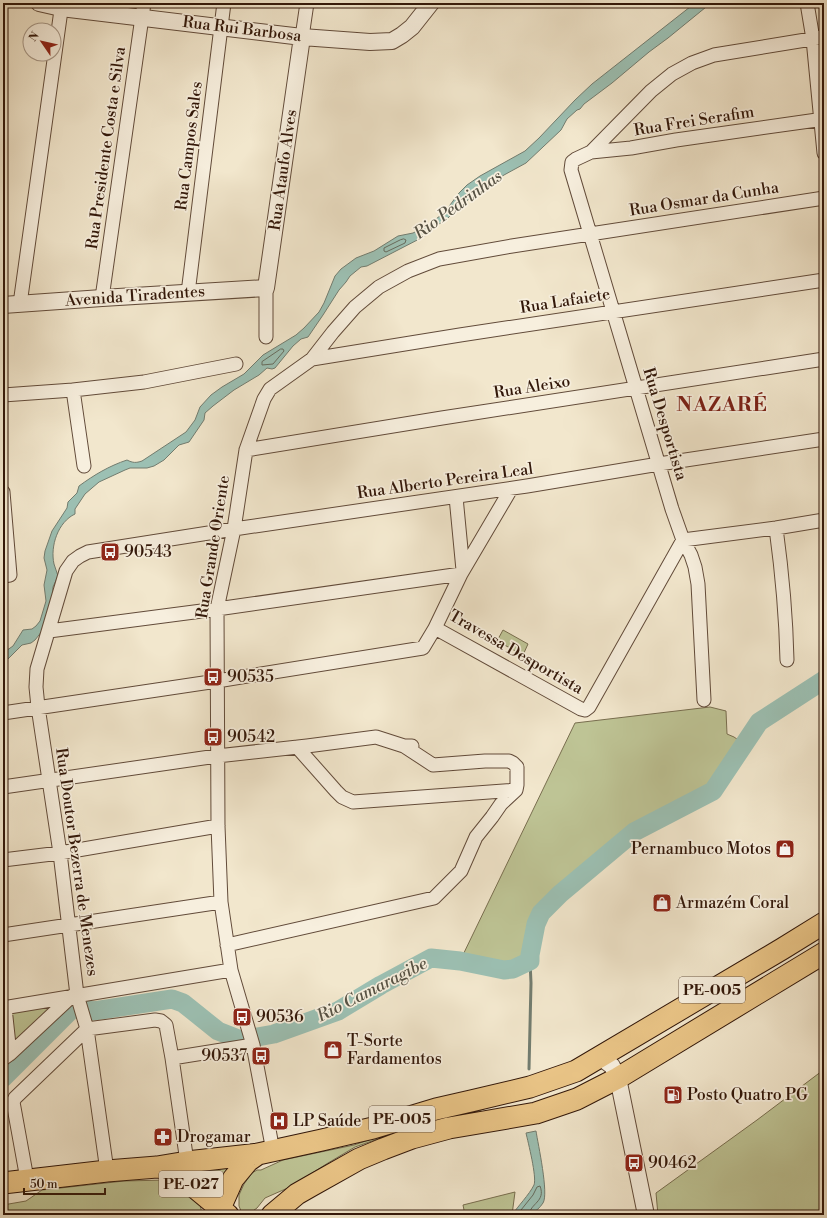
<svg xmlns="http://www.w3.org/2000/svg" width="827" height="1218" viewBox="0 0 827 1218" font-family="'Libre Bodoni',serif">
<style>
.green{fill:#bec495;stroke:#786e4f}
.water{fill:#9cc0b3;stroke:#727c6f}
.lines{fill:none;stroke-linecap:round;stroke-linejoin:round}
.shore{stroke:#676c5e;stroke-width:1}
.stream{stroke:#727c6f;stroke-width:3}
.river{stroke:#9cc0b3;stroke-width:19}
.minor-casing{stroke:#624b3a;stroke-width:15}
.tertiary-casing{stroke:#624b3a;stroke-width:18}
.primary-casing{stroke:#321709;stroke-width:23}
.minor{stroke:#f7efde;stroke-width:13}
.tertiary{stroke:#f7efde;stroke-width:16}
.primary{stroke:#e9c486;stroke-width:21}
.labels{text-anchor:middle;dominant-baseline:central;stroke-width:3.5;stroke-linejoin:round;paint-order:stroke}
.shield{fill:#f7efde;stroke:#6d5849;stroke-width:1}
.shield-label{font-size:15px;font-weight:bold;fill:#321709}
.street-label{font-size:16px;fill:#321709;stroke:#f7efde}
.poi-label{font-size:16px;fill:#321709;stroke:#f7efde;text-anchor:start}
.water-label{font-size:17px;font-style:italic;fill:#575244;stroke:#f7efde}
.district-label{font-size:20px;font-weight:bold;letter-spacing:1px;fill:#7a1f14;stroke:#f7efde}
</style>
<rect width="100%" height="100%" fill="#f2e7cd"/>
<filter id="stains"><feTurbulence type="fractalNoise" baseFrequency=".005" numOctaves="4"/><feColorMatrix values="0 0 0 0 .2 0 0 0 0 .09 0 0 0 0 .02 0 0 0 .5 -.17"/></filter>
<radialGradient id="worn" r=".72"><stop offset=".6" stop-color="#630" stop-opacity="0"/><stop offset="1" stop-color="#630" stop-opacity=".3"/></radialGradient>
<path class="green" d="M503,630L528,644L523,655L497,641Z
M710,707L726,711L727,734L734,737L744,744L713,791L634,832L560,894L541,913L536,924L532,938L530,955V961L513,969L504,970L460,961L575,723Z
M72,996L10,1054L5,1008Z
M822,1071L824,1073V1215H658L656,1193L757,1120Z
M486,1108L474,1113L420,1124L355,1147L328,1163L290,1187L265,1198L257,1208L250,1213L246,1214L241,1211L239,1206V1195L244,1184L252,1173L257,1170H261L283,1160L354,1145L420,1122Z
M231,1163L215,1195L181,1167Z
M167,1180H174L200,1203L202,1215H3V1205L26,1201L42,1190L124,1181Z
M515,1192L512,1215H465L463,1205Z"/>
<path class="water" d="M695,3H711L668,38L649,52L612,83L584,104L580,109L577,110L567,119L561,130L526,163L504,175L501,177L491,181L457,209L448,218L436,226L425,236L367,266L361,267L350,276L346,282L339,290L323,315L308,337L301,339L293,346L275,368L272,369L267,368L259,375L234,390L213,406L205,413L204,420L189,442L179,445L164,460L154,466L147,468H130L125,470L99,482L85,494L75,509V514C58,522 50,546 54,564C55,568 57,572 58,576L53,587L52,601L43,630L35,640L31,643L22,645L3,664V653L13,646L23,630L32,629L36,626L40,621L46,601L44,585L47,570L44,558L45,551L52,531L67,508L68,502L77,493L79,486C94,475 109,466 127,460C133,463 136,463 142,461L186,432L195,420L200,407L211,395L222,387L244,374L263,355L296,335L304,328L319,312L324,303L335,276L341,269L356,258L374,251L398,236L413,233L425,227L444,213L459,193L467,185L480,176L525,151L539,138L575,100L592,84Z
M536,1131C538,1144 549,1194 543,1203C540,1208 535,1211 532,1215H512C518,1206 529,1195 534,1185C537,1177 528,1142 526,1133Z"/>
<g class="lines">
<path class="shore" d="M404,239L406,240L405,243L386,252L384,251V248L400,240Z
M281,349H283L284,351L273,364L262,365V362Z
M517,1215L533,1195L537,1187L540,1186C546,1202 530,1203 529,1215"/>
<path class="stream" d="M529,1069L531,983L530,961"/>
<path class="river" d="M3,1078L73,1008L94,1011L172,999L183,1003L218,1031L241,1040L274,1034L338,1011L381,985L431,958L460,961L504,970L513,969L530,961V955L536,924L541,913L560,894L634,832L713,791L759,722L824,680"/>
<g class="minor-casing">
<path id="minor" d="M807,3L813,39L824,153
M302,37L307,3
M591,152L651,91L672,74L692,63L714,55L824,37
M188,293L221,27L224,3
M102,298L144,3
M20,304L62,3
M266,337V288
M312,359L460,335L824,280
M73,390L84,466
M3,395L73,390L144,382L236,364
M246,450L442,418L824,359
M511,489L461,574L435,628L581,709L585,710L589,707L683,540L776,528L824,520
M3,492L10,575L3,576
M456,497L463,570
M776,528C782,572 786,615 787,660
M49,631L217,609L461,574
M704,700L698,584L695,567L691,555L683,540L672,509L571,170L572,162L576,159L591,152L631,148L676,140L824,119
M3,713L217,681L423,648L435,628
M297,747L336,791L342,797L353,802L516,790
M3,787L217,756L307,746L376,737L404,746H412
M3,860L60,853L218,826
M3,935L221,902
M227,945L434,898L461,871L476,837L492,817L501,804L516,790L517,785V767L513,763L509,761H485L433,765L404,746
M3,1008L231,970
M5,1008L10,1054
M172,1058L253,1045
M3,1059L10,1054L72,996
M273,1151L253,1045L231,970L221,902L218,826L217,609L234,529L246,450L264,399L270,389L312,359L333,332L355,307L379,287L408,271L439,259L512,246L824,198
M107,1171L87,1029L77,995L60,853L38,707L36,687L37,669L66,571L73,561L80,556L88,552L234,529L527,486L659,464L824,439
M27,1179L13,1102L15,1098L87,1029L155,1020L161,1021L166,1025L172,1058L187,1162"/>
</g>
<g class="tertiary-casing">
<path id="tertiary" d="M39,3L61,8L302,37L370,42L392,41L402,35L412,27L431,3
M3,305L102,298L266,288L302,37
M600,1057L612,1066L618,1078L646,1215"/>
</g>
<g class="primary-casing">
<path id="primary" d="M157,1167L168,1169L182,1177L228,1215
M3,1183L107,1171L157,1167L187,1162L258,1154
M217,1215L233,1179L248,1161L258,1154L322,1140L373,1128L436,1109L471,1101L530,1087L576,1071L782,949L824,923
M272,1215L297,1194L311,1186L359,1159L383,1149L412,1138L449,1128L536,1113L577,1099L618,1078L824,953"/>
</g>
<use href="#minor" class="minor"/>
<use href="#tertiary" class="tertiary"/>
<use href="#primary" class="primary"/>
</g>
<defs>
<g id="bus-square" transform="scale(1)"><rect x="-9" y="-9" width="18" height="18" rx="4" fill="#8f2418" stroke="#f7efde"/><path d="M-5-6H5V4H4V6H2V4H-2V6H-4V4H-5ZM-3.5-4V0h7V-4ZM-3.5 1.2v1.5H-2V1.2ZM2 1.2v1.5H3.5V1.2Z" fill="#fff"/></g>
<g id="shop-square" transform="scale(1)"><rect x="-9" y="-9" width="18" height="18" rx="4" fill="#8f2418" stroke="#f7efde"/><path d="M-5-2.5h2.3a2.7 3.5 0 0 1 5.4 0H5L5.5 6h-11ZM-1.5-2.5h3a1.5 2.3 0 0 0-3 0Z" fill="#fff"/></g>
<g id="fuel-square" transform="scale(1)"><rect x="-9" y="-9" width="18" height="18" rx="4" fill="#8f2418" stroke="#f7efde"/><path d="M-5.5-6h7V0h2V4h1.3V-2.5L3-4.5l.8-.8L6-3V5H2.5V1h-1V6h-7ZM-4.2-4.7v3.2H.2V-4.7Z" fill="#fff"/></g>
<g id="hospital-square" transform="scale(1)"><rect x="-9" y="-9" width="18" height="18" rx="4" fill="#8f2418" stroke="#f7efde"/><path d="M-5-5h3v3.5h4V-5h3V5h-3V1.5h-4V5h-3Z" fill="#fff"/></g>
<g id="pharmacy-square" transform="scale(1)"><rect x="-9" y="-9" width="18" height="18" rx="4" fill="#8f2418" stroke="#f7efde"/><path d="M-2-6h4v4h4v4h-4v4h-4v-4h-4v-4h4Z" fill="#fff"/></g>
</defs>
<g fill-rule="evenodd">
<use href="#bus-square" x="110" y="552"/>
<use href="#bus-square" x="213" y="677"/>
<use href="#bus-square" x="213" y="737"/>
<use href="#shop-square" x="785" y="849"/>
<use href="#shop-square" x="662" y="903"/>
<use href="#bus-square" x="242" y="1017"/>
<use href="#shop-square" x="333" y="1050"/>
<use href="#bus-square" x="261" y="1056"/>
<use href="#fuel-square" x="673" y="1095"/>
<use href="#hospital-square" x="279" y="1121"/>
<use href="#pharmacy-square" x="163" y="1137"/>
<use href="#bus-square" x="634" y="1163"/>
</g>
<g class="labels">
<g class="shield">
<rect x="679" y="977" width="66" height="26" rx="3"/>
<rect x="369" y="1106" width="66" height="26" rx="3"/>
<rect x="159" y="1171" width="64" height="26" rx="3"/>
</g>
<g class="shield-label">
<text x="712" y="990">PE-005</text>
<text x="402" y="1119">PE-005</text>
<text x="191" y="1184">PE-027</text>
</g>
<g class="street-label">
<text transform="translate(242 29) rotate(7)">Rua Rui Barbosa</text>
<text transform="translate(694 121) rotate(-9)">Rua Frei Serafim</text>
<text transform="translate(189 146) rotate(-83)">Rua Campos Sales</text>
<text transform="translate(106 148) rotate(-82)">Rua Presidente Costa e Silva</text>
<text transform="translate(283 170) rotate(-82)">Rua Ataufo Alves</text>
<text transform="translate(704 199) rotate(-9)">Rua Osmar da Cunha</text>
<text transform="translate(135 296) rotate(-4)">Avenida Tiradentes</text>
<text transform="translate(565 301) rotate(-9)">Rua Lafaiete</text>
<text transform="translate(532 387) rotate(-9)">Rua Aleixo</text>
<text transform="translate(665 424) rotate(73)">Rua Desportista</text>
<text transform="translate(445 481) rotate(-8)">Rua Alberto Pereira Leal</text>
<text transform="translate(213 547) rotate(-81)">Rua Grande Oriente</text>
<text transform="translate(516 652) rotate(30)">Travessa Desportista</text>
<text transform="translate(77 862) rotate(82)">Rua Doutor Bezerra de Menezes</text>
</g>
<g class="poi-label">
<text x="124" y="552">90543</text>
<text x="227" y="677">90535</text>
<text x="227" y="737">90542</text>
<text x="771" y="849" text-anchor="end">Pernambuco Motos</text>
<text x="676" y="903">Armazém Coral</text>
<text x="256" y="1017">90536</text>
<text x="347" y="1041">T-Sorte<tspan x="347" dy="18">Fardamentos</tspan></text>
<text x="247" y="1056" text-anchor="end">90537</text>
<text x="687" y="1095">Posto Quatro PG</text>
<text x="293" y="1121">LP Saúde</text>
<text x="177" y="1137">Drogamar</text>
<text x="648" y="1163">90462</text>
</g>
<g class="water-label">
<text transform="translate(458 205) rotate(-36)">Rio Pedrinhas</text>
<text transform="translate(372 990) rotate(-27)">Rio Camaragibe</text>
</g>
<g class="district-label">
<text x="722" y="405">NAZARÉ</text>
</g>
</g>
<rect width="827" height="1218" fill="none" stroke="#f2e7cd" stroke-width="16"/>
<rect x="4" y="4" width="819" height="1210" fill="none" stroke="#321709" stroke-width="2"/>
<rect x="8" y="8" width="811" height="1202" fill="none" stroke="#321709"/>
<g transform="translate(42 42) rotate(304)"><circle r="19" fill="#f7efde" stroke="#a89989"/>
<path d="M0-3L7 15L0 10L-7 15Z" fill="#8f2418"/>
<text y="-6" font-size="11" font-weight="bold" text-anchor="middle" fill="#321709">N</text>
</g>
<path d="M24 1188v6h81v-6" fill="none" stroke="#321709" stroke-width="2"/>
<text x="30" y="1188" font-size="12" fill="#321709" stroke="#f7efde" stroke-width="3" paint-order="stroke">50 m</text>
<rect width="100%" height="100%" filter="url(#stains)"/>
<rect width="100%" height="100%" fill="url(#worn)"/>
</svg>
